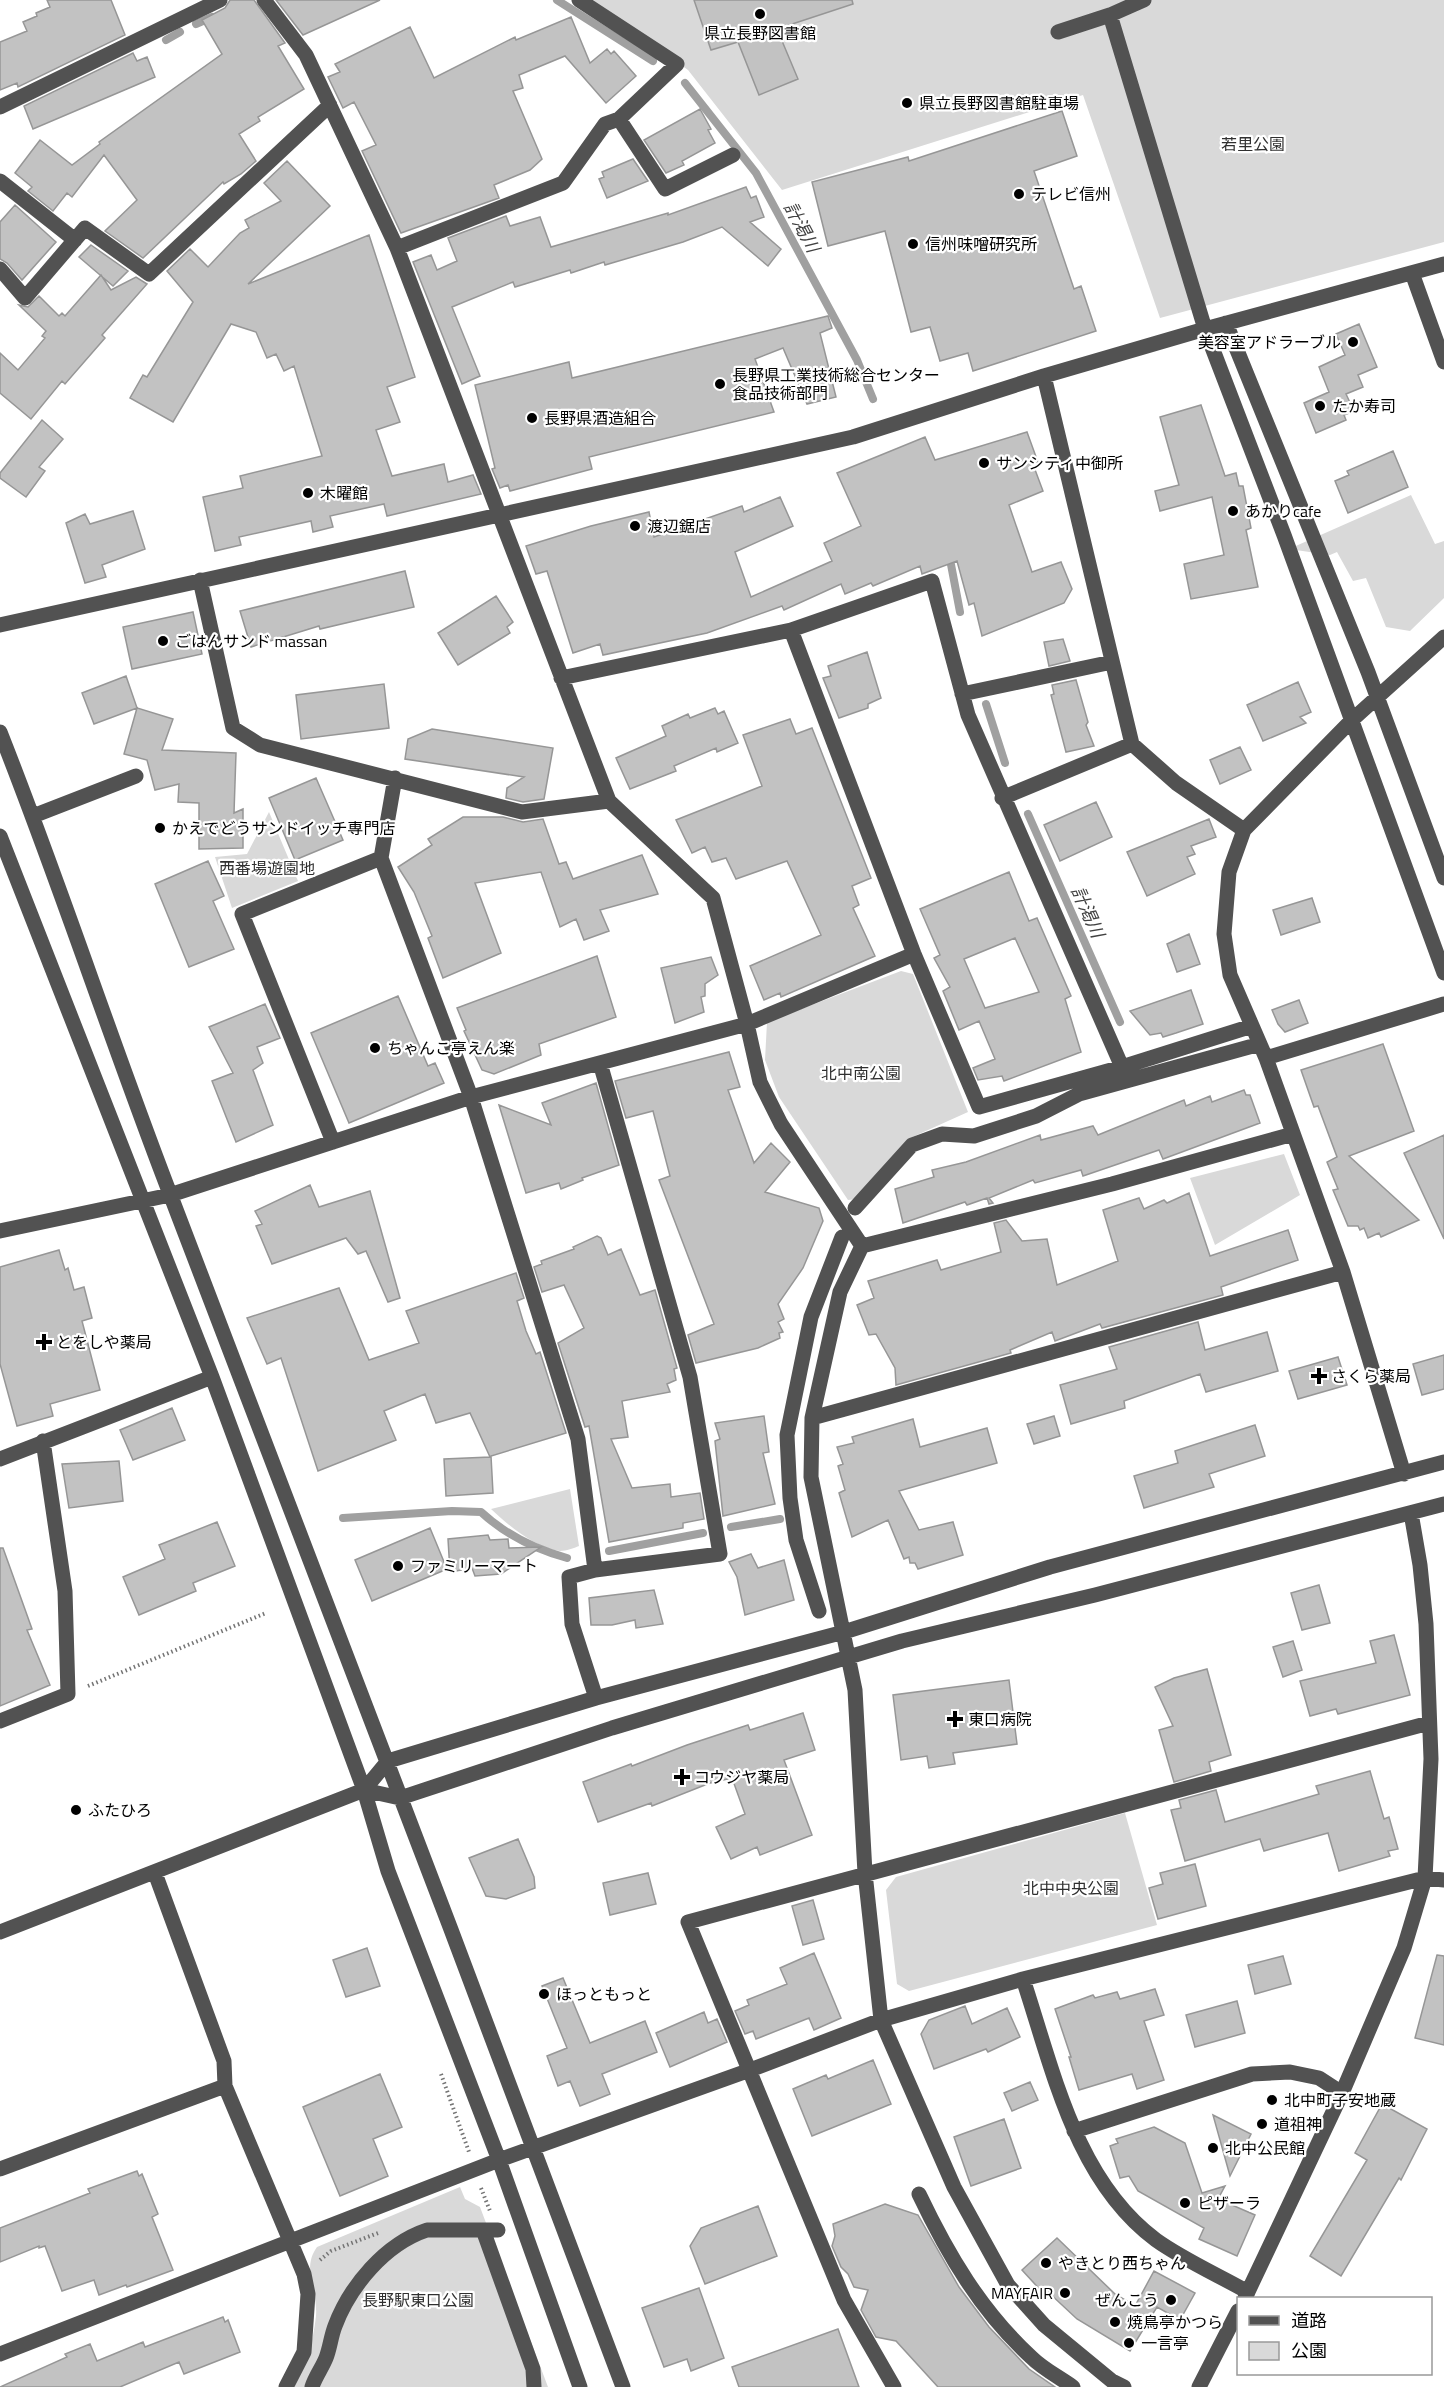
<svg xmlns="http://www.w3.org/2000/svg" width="1444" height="2387" viewBox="0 0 1444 2387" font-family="'Titillium Web','Noto Sans JP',sans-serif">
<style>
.green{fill:#d9d9d9}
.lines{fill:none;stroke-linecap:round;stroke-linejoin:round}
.stream{stroke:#a0a0a0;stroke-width:8}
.building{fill:#c2c2c2;stroke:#969696;stroke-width:1.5;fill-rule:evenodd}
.path{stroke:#747474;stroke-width:4;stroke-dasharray:1.5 3;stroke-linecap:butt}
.minor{stroke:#525252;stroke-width:15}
.poi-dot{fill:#000;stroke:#fff;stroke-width:2}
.labels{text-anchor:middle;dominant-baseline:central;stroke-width:4.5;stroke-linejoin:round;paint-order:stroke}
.poi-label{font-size:16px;fill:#000;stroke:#fff;text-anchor:start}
.park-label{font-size:16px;fill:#303030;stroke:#fff}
.water-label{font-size:18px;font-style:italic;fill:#414141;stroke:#fff}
</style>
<rect width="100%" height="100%" fill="#fff"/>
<path class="green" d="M592,0H1444V242L1160,318L1083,95L782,190L688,70Z
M1411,495L1435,544L1444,541V598L1410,631L1386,627L1366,578L1353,581L1337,552L1330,555L1289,549Z
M269,812L298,881L232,908L215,857L247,854Z
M901,971L913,974L968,1112L908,1139L857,1199L848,1200L779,1097L765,1060L767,1022Z
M1284,1154L1300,1195L1215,1245L1190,1178Z
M570,1489L579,1546C574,1548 566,1551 560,1551C535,1548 509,1526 491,1509Z
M1125,1813L1157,1925L909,1991L897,1984L886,1890L896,1877Z
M460,2187L465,2199L480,2207L548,2387H294C306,2361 313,2344 316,2316C318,2291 301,2269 317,2247Z"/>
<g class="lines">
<path class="stream" d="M557,0L653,61
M196,24L212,17
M166,40L180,32
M685,83L756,173L857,360L873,399
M949,554L960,612
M986,704L1005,763
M1028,814L1120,1022
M343,1518L452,1511L481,1512C506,1535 534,1549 567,1558
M731,1527L780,1519
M609,1551L703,1533"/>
</g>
<path class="building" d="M47,0H111L125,35L18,87L17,83L0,90V42L27,31L23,22L37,16L36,13L50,7Z
M230,0H254L285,43L278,46L304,89L258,117L260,121L239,134L256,161L241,174L224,184L223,182L143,258L105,231L137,200L104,155L72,197L67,193L53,211L28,191L32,187L15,173L40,140L72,165L100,144L99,142L222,54L202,20L225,8Z
M276,0H380L303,35Z
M694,0H852L853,4L777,29L798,79L759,95L738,42L711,50Z
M571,17L590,63L607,49L611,54L614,51L636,76L606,103L565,56L519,75L523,88L513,91L542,159L530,170L494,185L499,198L401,233L362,151L376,145L354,102L343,108L328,77L340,72L335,64L410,27L434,78L515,37L516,40Z
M133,53L137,61L147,57L155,77L33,129L24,106Z
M700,109L711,129L708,130L715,143L682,161L684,165L666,173L644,140Z
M1062,111L1077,156L1034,171L1074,289L1081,286L1096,331L973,371L968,353L940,361L930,327L911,332L885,231L828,246L812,182L908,157L909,161Z
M633,159L648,181L607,198L599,179L604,177L602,172Z
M287,161L330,206L248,284L369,235L415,377L387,387L400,422L376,430L392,476L444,464L448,482L473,475L481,494L387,516L384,504L330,516L333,527L313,532L311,521L239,537L241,545L215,551L203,497L243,488L240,476L322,456L294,366L284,371L276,354L267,358L256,332L231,324L173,422L130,398L143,375L147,377L193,302L167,271L190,249L208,267L240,233L249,228L245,220L281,201L264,183Z
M746,187L751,198L756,196L764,217L750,222L781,249L768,266L722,227L683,242L605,265L604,262L571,273L570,270L515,287L513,282L452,307L480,376L462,384L413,262L431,255L437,270L457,261L448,238L506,216L510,226L540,217L551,247L668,213V215Z
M15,205L56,242L22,280L7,263L0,259V222Z
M91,245L128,271L113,286L79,257Z
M101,275L111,290L136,277L147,284L102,335L105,338L65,384L62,381L31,419L0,393V353L18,370L45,338L42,336L46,331L19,305L28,307L39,296L59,316L62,313L65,316Z
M828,316L832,328L820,333L836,397L807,404L783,348L755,359L774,412L589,457L592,469L510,491L508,485L500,488L492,469L495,468L475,385L569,362L572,378Z
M1359,324L1377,367L1358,375L1363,387L1346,394L1354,411L1344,415L1346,420L1316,433L1304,403L1329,392L1319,367L1345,355L1336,334Z
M1201,405L1225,476L1236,473L1239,486H1243L1251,528L1246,530L1258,587L1191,599L1184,564L1224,555L1212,497L1160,511L1155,491L1179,485L1160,417Z
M42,420L63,439L39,467L45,471L26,497L0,478V473Z
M1027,432L1039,465L1034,467L1043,491L1009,505L1032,572L1061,562L1072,589L1064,603L982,636L974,603L969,605L957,561L922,574L920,566L873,586L871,583L845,594L841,584L784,610L782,606L707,633L603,655L600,644L573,653L547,571L536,574L526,546L591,526L649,512L654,537L742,506L744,512L780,497L793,526L735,552L751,597L832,561L824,543L861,526L837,473L925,437L935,460Z
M1393,451L1408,487L1348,513L1335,481L1349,475L1347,471Z
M133,511L145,549L102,565L106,577L85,583L66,523L85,514L90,524Z
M405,571L414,607L320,629L319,626L251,647L240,611Z
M496,596L513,622L507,627L510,633L458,665L438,633Z
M193,612L202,654L132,669L123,627Z
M1063,639L1070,661L1049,666L1044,642Z
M867,652L881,698L868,704V708L839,718L823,678L831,676L828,666Z
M126,676L137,708L173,719L162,750L236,753L234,813L243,809V848L199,849V803L178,802L179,784L155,790L147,760L124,754L137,708L94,724L82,693Z
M1076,680L1088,722L1086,725L1094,746L1066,752L1051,695L1054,694L1052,685Z
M1298,682L1311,712L1300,717L1306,723L1263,741L1247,705Z
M384,684L389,728L301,739L296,695Z
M715,708L718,714L724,711L738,743L717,752L716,748L674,766L676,771L630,789L616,758L666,736L662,726L688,714L690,718Z
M790,719L796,734L812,728L871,878L852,886L859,905L853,908L875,956L781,997L780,993L764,1000L750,966L821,935L787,861L736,879L726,858L712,862L705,847L692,853L676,820L762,786L743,735Z
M432,729L553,748L544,799L523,802L506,798L507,788L524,777L405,759L408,739Z
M1240,747L1251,770L1220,784L1210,760Z
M316,778L343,840L295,860L269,798Z
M1096,802L1112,837L1060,861L1044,825Z
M463,817H503L523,822L543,819L559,864L566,862L573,879L642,855L658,894L600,910L609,931L584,940L576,919L560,927L541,872L475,883L501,953L443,978L428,938L432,936L414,892L398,867L432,845L428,839Z
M1209,819L1216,837L1191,846L1195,854L1187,857L1195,874L1147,896L1127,852Z
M208,861L224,896L213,901L234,949L189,967L155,884Z
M1009,872L1029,921L1037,918L1071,996L1065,999L1081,1052L1004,1081L1002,1076L978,1080L973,1068L995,1059L979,1021L959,1030L943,991L950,987L934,958L940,955L920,909ZM1015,938L1039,992L985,1008L964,959Z
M1312,898L1320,922L1281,935L1273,910Z
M1189,934L1200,964L1177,972L1167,944Z
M597,956L616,1017L539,1044L541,1055L494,1074L482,1070L464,1031L466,1030L457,1008Z
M711,957L718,975L705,984V996L701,997L704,1012L675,1023L661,968Z
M1191,990L1203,1024L1176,1033L1163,1037L1161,1033L1150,1035L1130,1011Z
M398,996L428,1066L435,1063L444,1083L349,1123L311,1033Z
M1299,1000L1308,1023L1285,1032L1278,1024L1272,1010Z
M265,1004L280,1038L257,1047L263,1063L253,1070L273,1125L236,1142L212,1081L233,1073L209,1027Z
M1383,1044L1414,1131L1349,1156L1419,1220L1381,1237L1379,1233L1368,1238L1364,1228L1360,1230L1358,1226H1348L1333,1190L1338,1189L1327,1162L1337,1157L1318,1106L1314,1107L1301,1070Z
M729,1052L740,1087L728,1090L754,1163L771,1143L790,1162L765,1192L819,1208L823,1221L803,1268L778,1304L784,1319L778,1322L783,1332L779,1333L780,1338L758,1348L696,1363L688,1335L714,1324L659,1180L670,1176L653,1111L626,1118L615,1081Z
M596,1083L619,1165L582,1178L583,1180L561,1189L559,1183L526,1193L499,1105L551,1125L542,1103Z
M1244,1090L1246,1095H1250L1260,1123L1163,1159L1159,1150L1083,1176L1081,1170L1035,1183L1033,1180L989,1198L993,1203L989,1204L987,1198L967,1205L965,1202L903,1223L895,1189L934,1177L932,1170L966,1162L1040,1135L1041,1140L1093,1126L1098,1135L1184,1100L1186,1106L1210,1096L1212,1102Z
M1444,1135V1239L1404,1153Z
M310,1185L319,1207L370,1191L400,1298L388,1302L366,1251L358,1254L346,1238L272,1264L256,1226L262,1224L255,1211Z
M1189,1193L1210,1256L1288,1230L1298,1260L1221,1287L1223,1295L1102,1328L1100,1324L1055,1341L1052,1332L1010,1350L1011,1353L896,1385L895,1368L876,1334L869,1335L857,1305L874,1298L868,1281L937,1260L941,1270L1001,1252L994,1223L1006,1220L1022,1241L1047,1239L1057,1285L1118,1261L1103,1210L1139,1198L1144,1209L1164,1200L1167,1203Z
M597,1236L601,1238L608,1255L621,1249L640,1295L655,1290L677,1368L674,1369L676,1380L667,1384L670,1392L622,1401L628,1437L611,1439L632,1488L670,1484L671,1497L700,1493L704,1519L683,1523V1528L609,1542L589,1426L585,1427L558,1343L584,1328L564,1285L542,1292L534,1267L542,1264L541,1261L574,1249L573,1247Z
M59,1250L65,1270L68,1268L74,1290L84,1287L92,1318L82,1321L100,1390L50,1404L53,1416L17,1426L0,1364V1267Z
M516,1273L524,1298L517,1301L526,1331L536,1354L540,1352L566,1433L491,1456L493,1493L446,1496L444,1459L490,1457L470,1413L436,1423L425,1394L384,1411L396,1440L318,1471L281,1358L267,1364L247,1318L339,1288L369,1360L419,1343L406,1311Z
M1198,1322L1205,1350L1267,1332L1278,1371L1206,1392L1200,1374L1124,1401L1125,1408L1071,1424L1060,1385L1117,1369L1109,1347Z
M1444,1355V1389L1422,1395L1413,1364Z
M1338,1357L1347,1385L1298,1399L1289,1371Z
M172,1408L185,1440L133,1460L120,1430Z
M764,1416L769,1452L763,1453L775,1504L723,1516L715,1441L720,1439L715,1423Z
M1054,1416L1060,1436L1034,1444L1027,1424Z
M913,1419L920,1447L987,1428L997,1463L899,1491L919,1530L953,1522L963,1555L918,1569L915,1563H910L909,1557L904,1559L888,1520L852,1537L839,1493L845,1490L838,1466L843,1464L837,1447L854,1443L852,1437Z
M1255,1425L1265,1456L1209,1474L1214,1487L1144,1508L1134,1476L1178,1463L1175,1451Z
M119,1461L123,1501L69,1508L62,1464Z
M217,1522L235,1566L193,1583L196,1591L139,1615L123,1577L165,1559L159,1545Z
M430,1528L447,1569L372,1601L355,1560Z
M488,1535L490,1540L508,1539L509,1548L541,1547L501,1574L475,1576L472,1568L450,1572L448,1539Z
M0,1548H3L32,1629L27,1630L50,1685L0,1706Z
M751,1554L758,1568L784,1560L794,1600L745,1615L737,1577L729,1562Z
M1319,1585L1330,1623L1302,1630L1291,1593Z
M654,1590L663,1624L636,1628L635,1620L612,1625H591L589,1598Z
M1394,1635L1410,1695L1338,1714L1336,1709L1310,1716L1300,1681L1376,1663L1370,1641Z
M1293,1641L1302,1670L1283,1677L1273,1647Z
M1207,1669L1231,1755L1209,1762L1211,1771L1174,1782L1159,1730L1173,1726L1155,1687L1174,1678Z
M1009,1680L1017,1744L953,1753L955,1764L929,1768L927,1756L901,1760L893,1695Z
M803,1713L815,1750L784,1760L812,1835L760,1855L757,1847L731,1859L716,1827L745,1814L732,1778L710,1783L652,1806L651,1803L598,1822L583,1782L631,1764L632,1766L687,1745L748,1725L750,1730Z
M1370,1771L1384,1819L1389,1817L1398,1849L1388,1851L1390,1856L1339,1871L1328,1833L1264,1851L1260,1839L1185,1861L1171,1810L1181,1808L1179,1800L1216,1790L1225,1822L1319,1794L1316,1786Z
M518,1839L534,1877L535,1888L506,1899L486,1896L469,1858Z
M1195,1864L1206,1906L1158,1919L1149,1888L1163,1884L1160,1873Z
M648,1873L656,1904L610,1915L603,1883Z
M813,1900L824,1939L803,1945L792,1906Z
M367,1948L380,1986L346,1997L333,1960Z
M814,1953L841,2018L814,2030L809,2018L756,2039L753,2031L745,2034L735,2011L749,2005L747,2000L787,1984L780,1968Z
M1437,1955L1444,1956V2045L1415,2038Z
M1283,1956L1291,1984L1255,1994L1248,1965Z
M563,1978L590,2043L645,2021L657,2052L602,2074L610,2094L580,2106L570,2081L558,2086L547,2056L567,2048L542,1986Z
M1155,1989L1164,2015L1144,2021L1164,2080L1137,2089L1132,2074L1079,2090L1069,2057H1071L1055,2009L1093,1995L1095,1998L1117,1992L1120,1999Z
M1237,2001L1245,2033L1195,2047L1186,2015Z
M965,2006L972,2024L1007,2008L1020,2037L988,2052L986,2049L934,2069L921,2034L929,2020Z
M704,2012L708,2023L717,2019L727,2042L670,2067L656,2033Z
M873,2060L891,2104L812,2136L793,2089L826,2075L828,2079Z
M380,2074L402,2127L373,2139L388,2176L340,2196L303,2107Z
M1030,2082L1038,2100L1012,2111L1004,2093Z
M1382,2104L1427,2129L1401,2180L1399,2178L1341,2276L1310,2256L1367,2160L1355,2153Z
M1213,2115L1251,2134L1230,2176Z
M1004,2119L1021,2168L971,2186L954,2137Z
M1154,2127L1185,2143L1202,2193L1225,2186L1218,2199L1255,2215L1237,2256L1199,2239L1204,2228L1138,2191L1129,2176L1120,2178L1110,2146L1118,2143L1116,2139Z
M137,2171L139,2176L142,2174L158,2214L152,2217L173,2270L127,2287L126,2285L99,2295L94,2280L62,2291L45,2246L39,2248V2246L0,2262V2228L90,2193L88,2189Z
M885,2204L918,2215L959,2287L989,2327L1029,2369L1055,2387H938L896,2341L876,2337L861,2310L868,2290L854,2287L848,2274L841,2267L832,2246L835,2236L833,2224Z
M758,2206L777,2256L705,2284L690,2246L701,2228Z
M1057,2238L1115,2294L1135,2306L1154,2271L1195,2293L1180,2320L1157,2307L1130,2351L1077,2319L1047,2291L1044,2294L1022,2270Z
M699,2288L724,2358L691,2371L687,2359L664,2367L642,2308Z
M223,2317L225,2322L228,2320L240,2352L184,2374L179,2362L120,2387H0L67,2357L65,2354L90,2344L97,2361L143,2342L145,2347Z
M838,2329L859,2387H739L732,2367Z"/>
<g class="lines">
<path class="path" d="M88,1686L266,1613
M441,2074L469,2152
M481,2188L490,2211
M320,2260L331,2251L378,2233"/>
<path class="minor" d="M579,0L677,64L619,119
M1144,0L1110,15L1205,329L1284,535L1444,973
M1058,32L1110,15
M0,107L220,0
M0,181L75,240
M397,248L563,183L605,124L619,119L665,189L733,155
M0,269L25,298L85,228L149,274L330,105
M1412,273L1444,362
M1226,323L1368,672L1444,878
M1044,376L1132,744L1176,783L1244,830
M200,580L233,728L260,745L522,812L609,801L397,248L306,55L264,0
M0,625L853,437L1044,376L1205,329L1444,264
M791,630L932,581L968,715L1122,1067
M561,678L791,630L914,954L979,1107L1122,1067L1252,1026
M962,694L1112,662
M0,732C61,886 112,1044 172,1199C324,1595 475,1990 623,2387
M395,778L381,858L471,1097L578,1439L595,1570
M1002,798L1132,744
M609,801L713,898L747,1024L914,954
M33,816L136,776
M0,836L212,1377L364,1790L388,1871L499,2160L580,2387
M1266,1058L1444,1004
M333,1142L242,914L381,858
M855,1208L912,1145L942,1134L974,1136L1036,1116L1079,1094L1260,1044
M0,1231L170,1195L471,1097L747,1024L760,1082L781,1124L862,1246
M812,1418L1343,1272
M0,1459L212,1377
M1404,1474L1343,1272L1266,1058L1230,975L1224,934L1229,872L1244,830L1352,720L1444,637
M819,1611L796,1540L790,1498L787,1435L811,1317L842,1237
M596,1698L572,1624L569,1577L595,1570L720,1554L690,1377L600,1063
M0,1721L68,1694L65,1591L43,1441
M364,1790L400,1798L612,1728L902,1641L1095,1595L1444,1504
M155,1873L224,2061L225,2086
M0,1932L364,1790L388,1761L596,1698L844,1632L1050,1567L1444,1462
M1023,1979C1053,2069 1075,2180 1156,2240C1184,2260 1218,2275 1248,2292
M1074,2131L1252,2074L1290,2072L1319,2078L1342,2093
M0,2169L225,2086L304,2274L308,2294L304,2352L286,2387
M919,2194C948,2255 981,2311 1031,2357C1043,2369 1059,2377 1073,2387
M483,2230L533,2369L534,2387
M1245,2298L1342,2093L1404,1948L1425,1878L1431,1759L1426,1624L1420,1565L1411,1513
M0,2354L499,2160L750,2070L881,2020L1023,1979L1425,1878L1444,1880
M312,2387C315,2377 322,2368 326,2358C330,2348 331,2336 335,2326C350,2286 385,2244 427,2230H498
M894,2387L844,2300L688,1922L1429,1723
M1124,2387L1112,2381L1044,2325L1008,2285L954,2187L881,2020L865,1873L855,1690L811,1477L812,1418L840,1292L862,1246L1112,1184L1293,1134
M1199,2387L1238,2311"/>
</g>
<g class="poi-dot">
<circle cx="760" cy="14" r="6"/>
<circle cx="907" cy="103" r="6"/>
<circle cx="1019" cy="194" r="6"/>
<circle cx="913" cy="244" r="6"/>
<circle cx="1353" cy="342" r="6"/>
<circle cx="720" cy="384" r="6"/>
<circle cx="1320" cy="406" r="6"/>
<circle cx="532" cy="418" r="6"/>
<circle cx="984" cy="463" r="6"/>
<circle cx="308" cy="493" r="6"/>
<circle cx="1233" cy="511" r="6"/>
<circle cx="635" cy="526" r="6"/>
<circle cx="163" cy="641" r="6"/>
<circle cx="160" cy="828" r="6"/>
<circle cx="375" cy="1048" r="6"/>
<path d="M41 1333h6v6h6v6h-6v6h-6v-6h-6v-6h6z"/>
<path d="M1316 1367h6v6h6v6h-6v6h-6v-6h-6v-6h6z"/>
<circle cx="398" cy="1566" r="6"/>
<path d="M952 1710h6v6h6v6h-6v6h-6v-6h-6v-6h6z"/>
<path d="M679 1768h6v6h6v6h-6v6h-6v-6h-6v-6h6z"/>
<circle cx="76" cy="1810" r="6"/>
<circle cx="544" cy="1994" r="6"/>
<circle cx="1272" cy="2100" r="6"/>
<circle cx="1262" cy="2124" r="6"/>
<circle cx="1213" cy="2148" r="6"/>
<circle cx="1185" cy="2203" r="6"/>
<circle cx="1046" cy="2263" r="6"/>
<circle cx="1065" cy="2293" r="6"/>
<circle cx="1171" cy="2300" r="6"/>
<circle cx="1115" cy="2322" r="6"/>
<circle cx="1129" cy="2343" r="6"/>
</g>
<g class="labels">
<g class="poi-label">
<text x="760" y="33" text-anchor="middle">県立長野図書館</text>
<text x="919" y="103">県立長野図書館駐車場</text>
<text x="1031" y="194">テレビ信州</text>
<text x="925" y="244">信州味噌研究所</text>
<text x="1341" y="342" text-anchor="end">美容室アドラーブル</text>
<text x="732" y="375">長野県工業技術総合センター<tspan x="732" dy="18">食品技術部門</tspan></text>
<text x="1332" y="406">たか寿司</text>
<text x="544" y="418">長野県酒造組合</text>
<text x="996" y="463">サンシティ中御所</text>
<text x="320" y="493">木曜館</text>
<text x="1245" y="511">あかりcafe</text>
<text x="647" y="526">渡辺鋸店</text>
<text x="175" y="641">ごはんサンド massan</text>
<text x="172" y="828">かえでどうサンドイッチ専門店</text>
<text x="387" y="1048">ちゃんこ亭えん楽</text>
<text x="56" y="1342">とをしや薬局</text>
<text x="1331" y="1376">さくら薬局</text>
<text x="410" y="1566">ファミリーマート</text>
<text x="968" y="1719">東口病院</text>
<text x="694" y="1777">コウジヤ薬局</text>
<text x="88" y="1810">ふたひろ</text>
<text x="556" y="1994">ほっともっと</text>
<text x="1284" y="2100">北中町子安地蔵</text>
<text x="1274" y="2124">道祖神</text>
<text x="1225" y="2148">北中公民館</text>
<text x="1197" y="2203">ピザーラ</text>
<text x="1058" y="2263">やきとり西ちゃん</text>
<text x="1053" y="2293" text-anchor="end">MAYFAIR</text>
<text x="1159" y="2300" text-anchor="end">ぜんこう</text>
<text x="1127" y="2322">焼鳥亭かつら</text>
<text x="1141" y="2343">一言亭</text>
</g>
<g class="park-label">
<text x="1253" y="144">若里公園</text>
<text x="267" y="868">西番場遊園地</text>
<text x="861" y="1073">北中南公園</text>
<text x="1071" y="1888">北中中央公園</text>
<text x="418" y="2300">長野駅東口公園</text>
</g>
<g class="water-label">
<text transform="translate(802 227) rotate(62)">計渇川</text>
<text transform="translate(1088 912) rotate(66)">計渇川</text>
</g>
</g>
<rect x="1237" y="2297" width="195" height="78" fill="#ffffff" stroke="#999999" stroke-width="1.5"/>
<rect x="1249" y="2316" width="30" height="9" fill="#525252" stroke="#999999" stroke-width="1.5"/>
<text x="1291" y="2327" font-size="18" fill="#000000">道路</text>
<rect x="1249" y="2342" width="30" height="18" fill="#d9d9d9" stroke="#999999" stroke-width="1.5"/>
<text x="1291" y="2357" font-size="18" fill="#000000">公園</text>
</svg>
